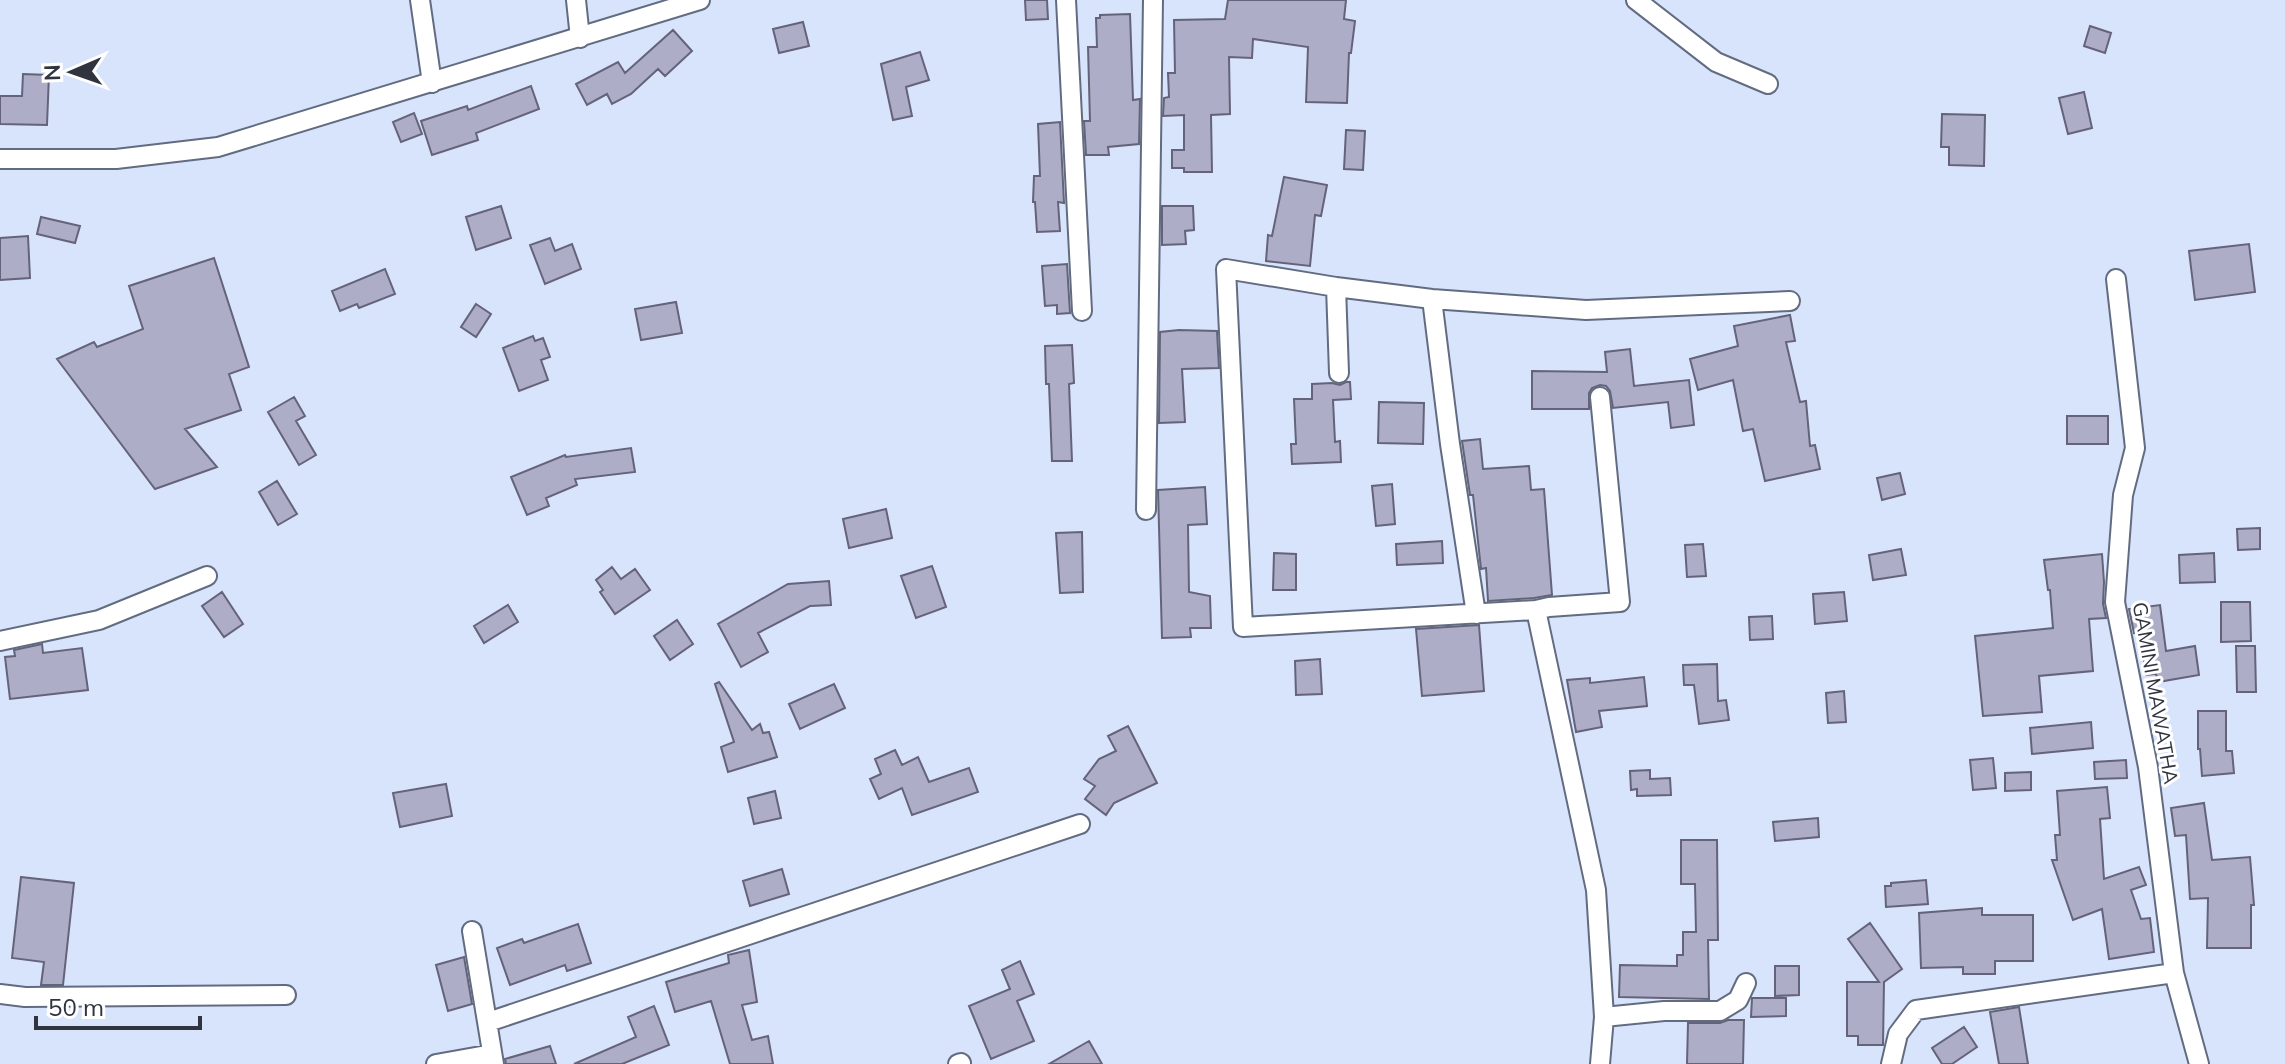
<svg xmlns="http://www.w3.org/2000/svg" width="2285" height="1064" viewBox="0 0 2285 1064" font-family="Mulish,sans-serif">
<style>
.building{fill:#aeadc7;stroke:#646379;stroke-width:2}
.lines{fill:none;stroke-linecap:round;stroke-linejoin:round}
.minor-casing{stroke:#626c81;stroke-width:22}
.minor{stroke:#fff;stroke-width:18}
.labels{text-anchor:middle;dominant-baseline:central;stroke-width:6;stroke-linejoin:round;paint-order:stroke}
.street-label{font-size:20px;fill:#30343e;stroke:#fff}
</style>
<rect width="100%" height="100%" fill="#d8e4fc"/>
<path class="building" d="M1025,0H1047L1048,19L1026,20Z
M1228,0H1346L1344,19L1355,21L1351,53H1349L1347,103L1306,102L1308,47L1253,39L1252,58L1229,57L1230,114L1211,115L1212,172H1184V168H1172V150H1184V115L1163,116L1164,98L1169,97L1168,73H1175L1174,20L1225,19Z
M1130,14L1133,100L1140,99L1139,144L1108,147L1109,155H1086L1084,121H1090L1088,47H1097L1096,18H1100V15Z
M803,22L809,46L779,53L773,29Z
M2090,26L2111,33L2105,53L2084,46Z
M673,30L692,51L665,76L658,69L631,94L612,104L607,94L587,105L576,84L618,62L625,73Z
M920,52L929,80L906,87L912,116L893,120L881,64Z
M23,74L49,75L47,125L0,124V96H22Z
M531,86L539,109L476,133L478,140L432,155L421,121L467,106L468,110Z
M2084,92L2092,128L2068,134L2059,98Z
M414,113L422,134L401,142L393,122Z
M1942,114L1985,115L1984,166L1949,165V147H1941Z
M1060,122L1064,203L1058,202L1060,231L1037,232L1035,202H1033L1034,176H1040L1038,124Z
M1346,130L1365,131L1363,170L1344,169Z
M1284,177L1327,185L1321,216L1315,215L1310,266L1266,261L1268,235L1272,236Z
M501,206L511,238L476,250L466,217Z
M1162,206H1193L1194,230L1185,231L1186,244L1162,245Z
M41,217L80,226L75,243L37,234Z
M28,236L30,278L0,280V238Z
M550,238L555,251L572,244L581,269L545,284L530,245Z
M2249,244L2255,292L2195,300L2189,251Z
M214,258L249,367L229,374L241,410L185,429L217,467L155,489L57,359L94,342L97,347L143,329L129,286Z
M1067,264L1070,313L1057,314V305L1045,306L1042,266Z
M385,269L395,294L359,308L357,304L340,311L332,291Z
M676,302L682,333L641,340L635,309Z
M476,304L491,314L476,337L461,327Z
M1790,315L1795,341L1786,342L1800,402L1806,401L1810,446L1815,445L1820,469L1765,481L1753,429L1743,431L1733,380L1698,390L1690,359L1738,346L1734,326Z
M1179,330L1217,331L1219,368L1182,369L1185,422L1159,423L1160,332Z
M533,336L535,341L543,338L550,357L541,360L548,380L519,391L503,348Z
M1072,345L1074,383L1069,384L1072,461H1052L1049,384H1046L1045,346Z
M1630,349L1634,386L1689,380L1694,425L1671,428L1668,402L1613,408L1610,391L1606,386L1600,385L1592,388L1589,393V409H1532V371L1607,372L1605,352Z
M1346,382H1350L1351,399L1333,400L1335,442L1340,441L1341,462L1292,464L1291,444H1296L1294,399H1312V384L1332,383L1340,385Z
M294,397L305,416L296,421L316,455L299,465L268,412Z
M1379,402L1424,403L1423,444L1378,443Z
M2067,416H2108V444H2067Z
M1480,439L1483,469L1529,466L1531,490L1544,489L1552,595L1534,598L1488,601L1486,568L1481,569L1473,495H1470L1462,441Z
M631,448L635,472L575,479L577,485L546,498L549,506L527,515L511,477L565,455L566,457Z
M1900,473L1905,494L1882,500L1877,478Z
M277,481L297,514L278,525L259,492Z
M1392,484L1395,524L1376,526L1372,486Z
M1205,487L1207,524L1188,525L1189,592L1210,596L1211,628H1190L1191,637L1162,638L1158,490Z
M886,509L892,538L849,548L843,519Z
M2260,528V549L2238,550L2237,529Z
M1082,532L1083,592L1060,593L1056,533Z
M1442,541L1443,563L1397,565L1396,544Z
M1703,544L1706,576L1687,577L1685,545Z
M1901,549L1906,575L1873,580L1869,555Z
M1274,553L1296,554V590H1273Z
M2214,553L2215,582L2180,583L2179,555Z
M2102,554L2104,582L2103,604L2106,618L2089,619L2093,671L2039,676L2042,712L1983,716L1975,636L2053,628L2050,590H2048L2044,560Z
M932,566L946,607L916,618L901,576Z
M612,567L621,579L635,569L650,590L615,614L600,592L603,590L596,580Z
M829,581L831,605L810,606L758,633L768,652L741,667L718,624L788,584Z
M222,592L243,624L224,637L202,606Z
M1844,592L1847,621L1815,624L1813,594Z
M2221,602H2250L2251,641L2221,642Z
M508,605L518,622L484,643L474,626Z
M2160,605L2166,651L2195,646L2199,675L2158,682L2156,674L2146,675L2140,632L2134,633L2129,609Z
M1772,616L1773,639L1750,640L1749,617Z
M677,620L693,644L670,660L654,636Z
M1479,625L1484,691L1422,696L1416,629Z
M42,644L43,653L82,648L88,690L10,699L5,657L15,656L14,650Z
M2236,646H2255L2256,692H2237Z
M1320,659L1322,694L1296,695L1295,661Z
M1717,664L1718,701L1726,700L1729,720L1699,724L1694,685H1684L1683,665Z
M1644,677L1647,706L1599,711L1602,727L1576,732L1567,680L1590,678V683Z
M719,682L752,730L760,724L763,733L769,732L777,757L728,772L721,747L734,742L715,684Z
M834,684L845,708L800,729L789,704Z
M1844,691L1846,722L1828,723L1826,693Z
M2198,711H2226V751H2232L2234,773L2202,776L2200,749H2198Z
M2091,722L2093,748L2032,754L2030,728Z
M1128,726L1157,783L1114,803L1106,815L1085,799L1095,786L1084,779L1099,759L1116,751L1108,736Z
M895,750L902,765L918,757L929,782L969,768L978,792L912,815L902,788L879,799L870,779L881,774L875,759Z
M1993,758L1996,788L1973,790L1970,760Z
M2126,760L2127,778L2095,779L2094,762Z
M1650,770V779L1670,778L1671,795L1637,796V789L1631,790L1630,771Z
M2031,772V790L2005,791V773Z
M446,784L452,816L400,827L393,793Z
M2107,787L2110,818L2100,819L2104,879L2139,867L2146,885L2131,890L2141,919L2150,918L2154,952L2109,959L2102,909L2073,920L2052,860H2057L2055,835H2060L2057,791Z
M775,791L781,818L754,824L748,798Z
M2204,803L2212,860L2250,857L2254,905H2251V948H2207L2208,898L2190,899L2186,835L2175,836L2171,808Z
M1818,818L1819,837L1775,841L1773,822Z
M1681,840H1717L1718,940H1708L1709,999L1619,997L1620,965L1677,966V955H1683V932H1696L1695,884H1681Z
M782,869L789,894L750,906L743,881Z
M21,877L74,883L63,985H41L44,962L12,958Z
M1926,880L1928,904L1886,907L1885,886H1891V883Z
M1982,908V915H2033V961H1995V974H1963V967L1921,968L1919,913Z
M1870,923L1902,969L1884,982L1883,1045H1858V1036H1847V982H1879L1848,939Z
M578,924L591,963L567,971L565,965L510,985L497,948L522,939L524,943Z
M749,950L757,1002L742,1005L752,1040L768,1036L773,1064H730L711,1001L675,1012L666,982L729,963L728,955Z
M464,957L472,1004L448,1011L436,965Z
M1020,961L1034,994L1017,1001L1034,1041L991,1059L969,1006L1010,989L1002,970Z
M1775,966H1799V995L1775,996Z
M1752,998H1786V1016L1751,1017Z
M654,1006L669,1045L622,1064H574L636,1037L628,1017Z
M2019,1007L2028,1064H1999L1990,1012Z
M1728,1020H1744L1743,1064H1687L1688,1023H1720Z
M1964,1027L1977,1047L1952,1064H1942L1932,1048Z
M1089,1041L1102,1064H1049Z
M550,1046L556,1064H506L505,1059Z"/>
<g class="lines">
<g class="minor-casing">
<path id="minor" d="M420,0L432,83
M576,0L580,38
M1066,0L1082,311
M1636,0L1716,62L1768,84
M0,159H116L218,147L700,0
M2116,279L2135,448L2123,495L2115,602L2148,767L2174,973L2199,1064
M1336,287L1339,373
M1432,299L1450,444L1476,614
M1146,510L1153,0
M1536,610L1549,607L1620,602L1600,397
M0,641L99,620L207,576
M472,931L494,1064
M0,994L25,997L286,995
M1604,1017L1664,1011H1720L1738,1000L1746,983
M488,1022L1080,824
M436,1064L492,1054
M958,1064L961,1063
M1600,1064L1604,1017L1596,890L1536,610L1243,627L1226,269L1336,287L1432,299L1586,310L1790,301
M1891,1064L1898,1034L1916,1010L2174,973"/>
</g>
<use href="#minor" class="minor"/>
</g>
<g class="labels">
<g class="street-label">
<text transform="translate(2156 693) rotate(80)">GAMINI MAWATHA</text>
</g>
</g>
<g transform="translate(72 72) rotate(268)" stroke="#ffffff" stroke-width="6" paint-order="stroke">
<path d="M0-6L14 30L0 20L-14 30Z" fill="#30343e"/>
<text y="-12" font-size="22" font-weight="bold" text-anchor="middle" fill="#30343e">N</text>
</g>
<path d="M36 1016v12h164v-12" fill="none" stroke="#30343e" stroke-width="4"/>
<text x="48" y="1016" font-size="24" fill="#30343e" stroke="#ffffff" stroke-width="6" paint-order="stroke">50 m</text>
</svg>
